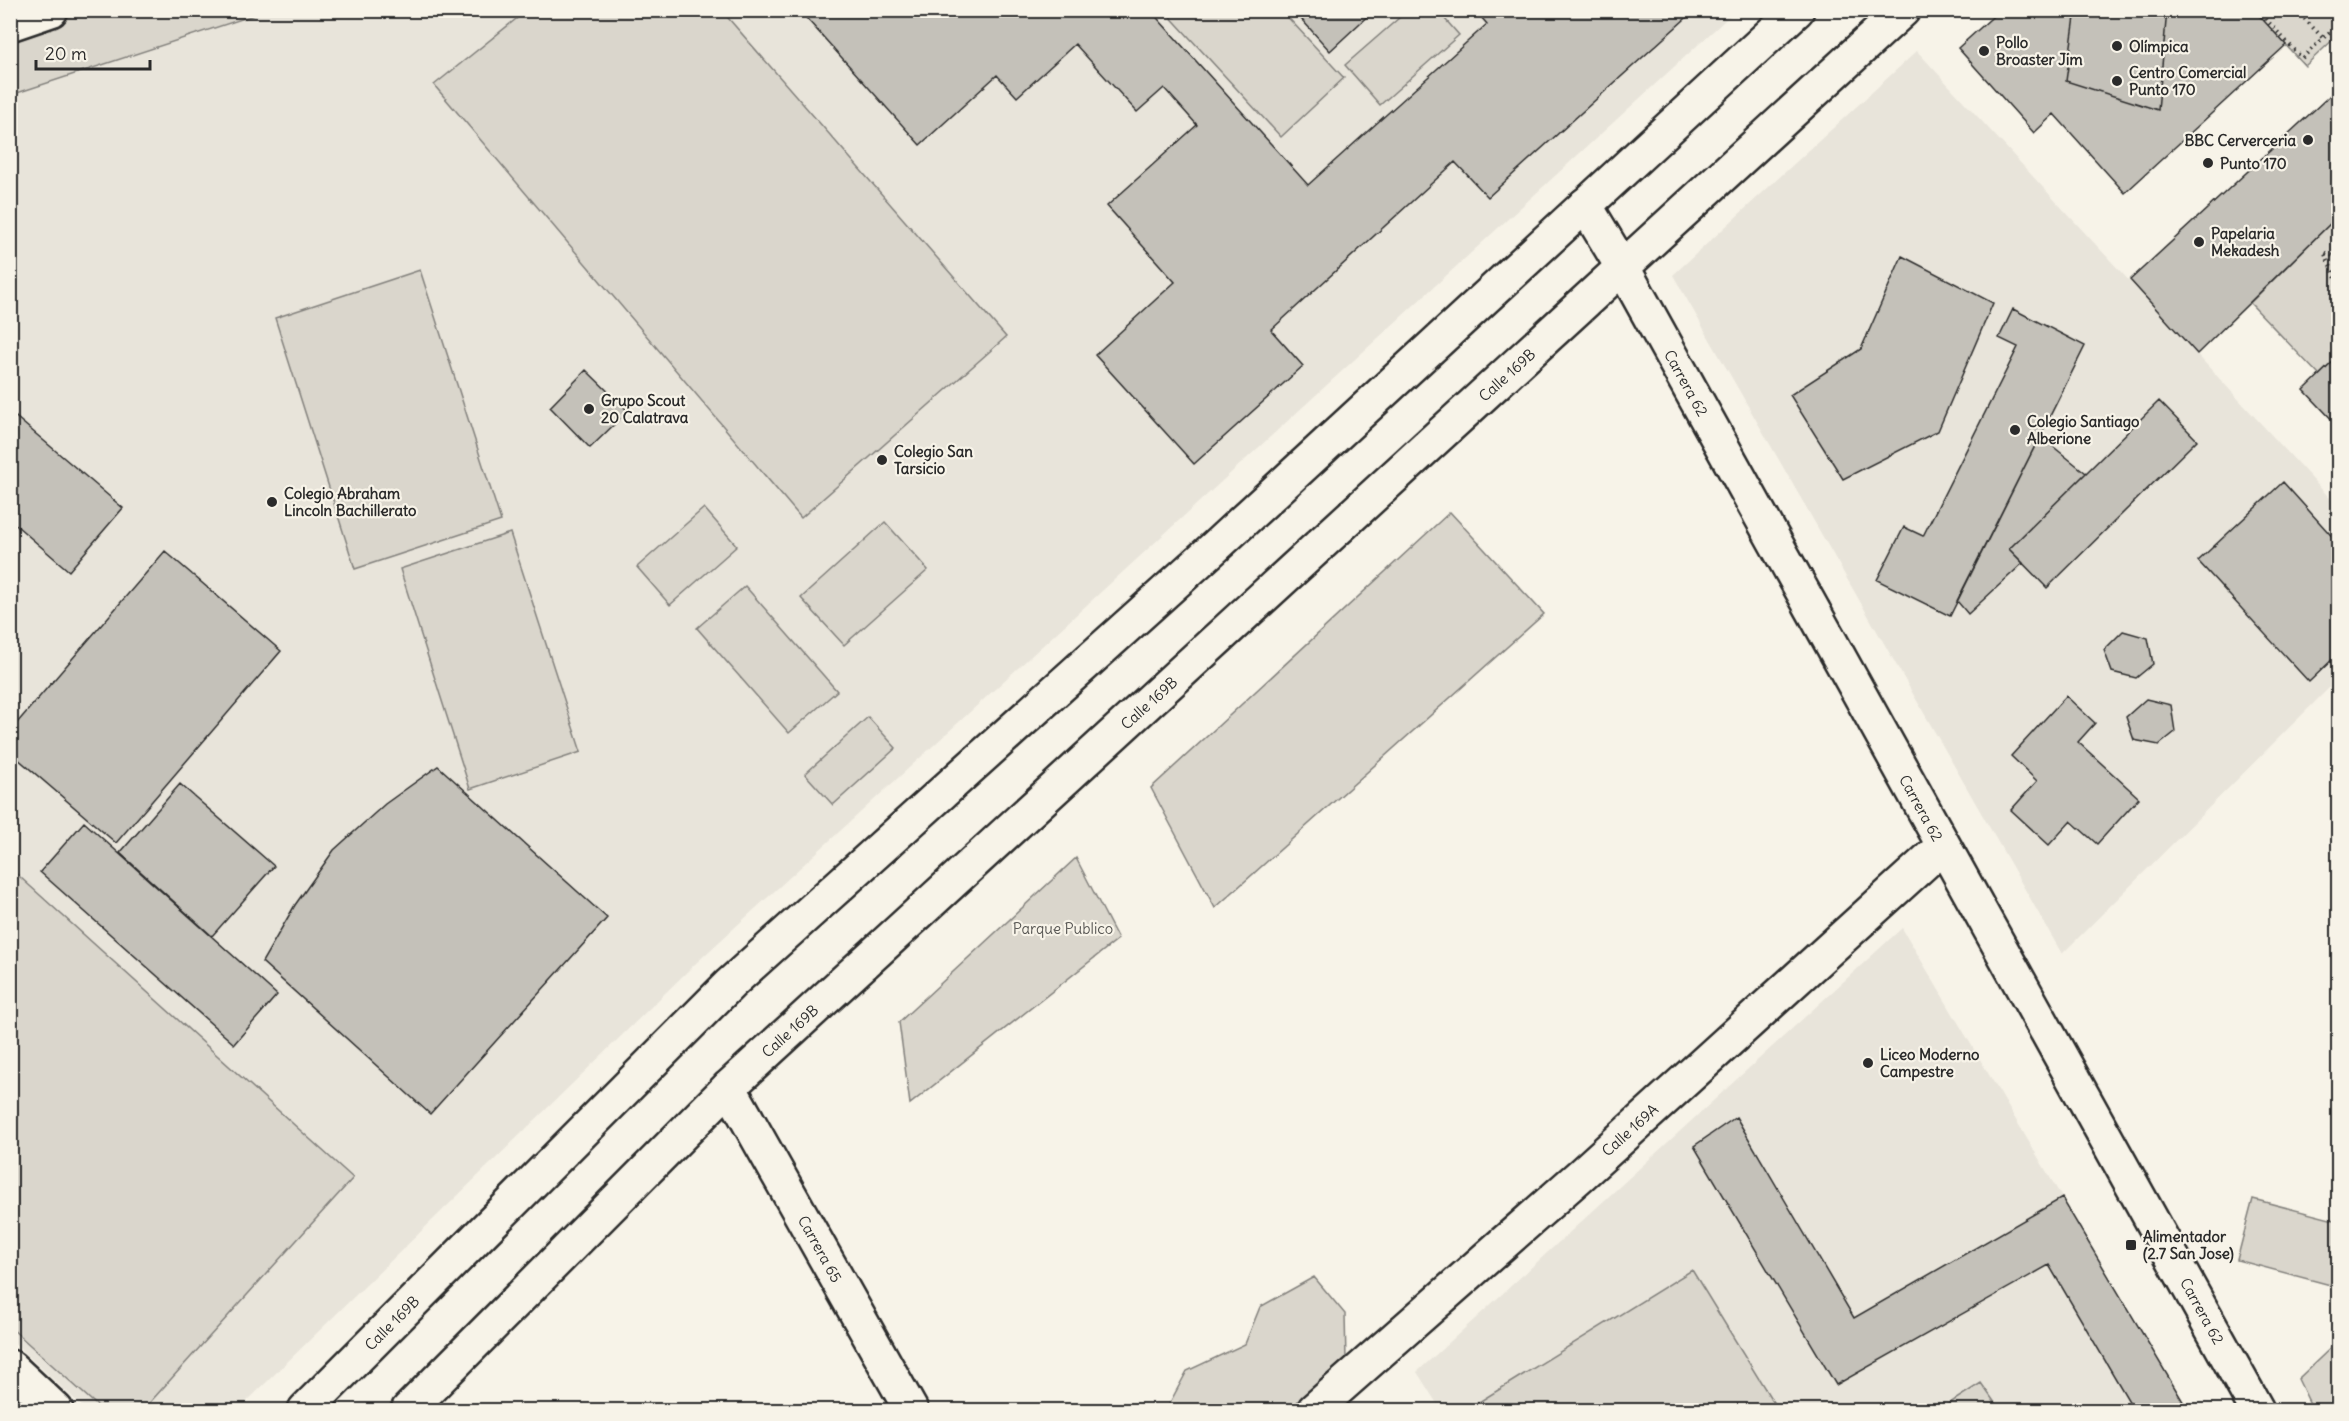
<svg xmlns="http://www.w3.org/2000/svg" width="2349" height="1421" viewBox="0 0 2349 1421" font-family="Delius,sans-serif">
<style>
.built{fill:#e8e4da}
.green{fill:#dad6cc;stroke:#82807c;stroke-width:1.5}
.building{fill:#c4c1b9;stroke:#2b2b2b;stroke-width:1.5}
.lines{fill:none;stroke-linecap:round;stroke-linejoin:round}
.minor-casing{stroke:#2b2b2b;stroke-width:38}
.major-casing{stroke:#2b2b2b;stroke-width:38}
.path{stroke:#2b2b2b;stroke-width:4;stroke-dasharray:1.5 4.5;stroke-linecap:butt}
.minor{stroke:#f7f3e8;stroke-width:33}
.major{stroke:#f7f3e8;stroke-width:33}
.poi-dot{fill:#2b2b2b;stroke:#f7f3e8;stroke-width:2}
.labels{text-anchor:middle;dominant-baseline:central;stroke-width:4.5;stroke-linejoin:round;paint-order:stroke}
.poi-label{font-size:15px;font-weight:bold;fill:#2b2b2b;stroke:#f7f3e8;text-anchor:start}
.street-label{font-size:15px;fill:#2b2b2b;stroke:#f7f3e8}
.park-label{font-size:15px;fill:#575653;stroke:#f7f3e8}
</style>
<rect width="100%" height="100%" fill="#f7f3e8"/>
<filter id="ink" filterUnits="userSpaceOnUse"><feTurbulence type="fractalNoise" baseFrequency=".0167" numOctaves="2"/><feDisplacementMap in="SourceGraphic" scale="12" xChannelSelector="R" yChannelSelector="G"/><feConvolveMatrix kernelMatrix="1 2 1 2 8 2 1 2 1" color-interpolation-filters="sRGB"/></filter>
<g filter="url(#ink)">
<path class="built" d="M266,10L1735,11L695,964L238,1410H86L11,1340L10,95Z
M1917,51L2338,507V679L2062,954L1673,275Z
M1902,928L2188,1410H1441L1417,1372Z"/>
<path class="green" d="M87,11H266L11,95L10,36Z
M526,11H722L1006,337L801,518L434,85Z
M1165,11H1282L1344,78L1281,137Z
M1407,11H1438L1459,35L1380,105L1345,65Z
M2254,11H2338V35L2305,66Z
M2338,216V357L2319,375L2250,303Z
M420,270L501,521L355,569L275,318Z
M704,508L737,546L670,605L637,567Z
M1450,512L1544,614L1215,908L1151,788Z
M885,522L928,570L844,645L801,598Z
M510,533L581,752L470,789L400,569Z
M745,586L837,691L789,733L697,628Z
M868,717L896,748L833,805L805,774Z
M1076,858L1118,939L910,1104L899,1022Z
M10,868L353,1178L143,1410H102L11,1328Z
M2253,1199L2338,1221V1287L2237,1260Z
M1692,1270L1778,1410H1466Z
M1314,1277L1345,1314L1346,1361L1292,1410H1166L1187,1371L1245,1344L1260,1307Z
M2338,1341V1410H2313L2298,1379Z
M1981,1383L2000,1410H1939Z"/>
<path class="building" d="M799,10H1150L1308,185L1487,24L1475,10H1695L1488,197L1455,162L1271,330L1303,366L1194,464L1095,355L1175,282L1107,206L1197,125L1164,88L1137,112L1075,44L1017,97L997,75L920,145Z
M1293,10H1374L1330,51Z
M2000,10H2254L2286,45L2125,193L2054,114L2034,133L1958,48Z
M2076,10H2167L2158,110L2066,81Z
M2338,88V216L2197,354L2130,280Z
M1902,256L1993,303L1938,431L1843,479L1790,395L1861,349Z
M2013,309L2085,346L1950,616L1877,580L1904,527L1923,536L2018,347L1999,338Z
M2338,357V426L2304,390Z
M586,370L628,411L590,448L550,407Z
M2159,401L2197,440L2047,588L2009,549Z
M10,412L123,508L69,571L10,520Z
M2040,436L2086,473L2009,549L2023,563L1968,614L1957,601Z
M2283,482L2338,543V654L2309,682L2198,561Z
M165,551L281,651L116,843L10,752V731Z
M2123,631L2148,638L2153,664L2136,678L2112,672L2104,650Z
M2066,696L2095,723L2078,742L2139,798L2097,844L2071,821L2049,845L2011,810L2037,781L2011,756Z
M2146,699L2171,705L2175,732L2159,745L2134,740L2126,717Z
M438,766L607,918L430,1114L262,962L295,905L334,850L385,804Z
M180,784L274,866L212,936L120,853Z
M84,822L277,995L234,1044L40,872Z
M1736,1117L1854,1318L2062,1198L2188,1410H2134L2049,1265L1836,1385L1694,1146Z"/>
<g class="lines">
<g class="minor-casing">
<path id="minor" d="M1585,205L1623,268L2257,1410
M729,1087L911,1410
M10,1367L56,1410
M1314,1410L1582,1174L1943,846"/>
</g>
<g class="major-casing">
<path id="major" d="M10,24L51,10
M305,1410L730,984L1216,546L1797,10
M408,1410L729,1087L1903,10"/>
</g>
<path class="path" d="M2257,10L2302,58L2338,24
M2296,10L2323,38
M2338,258L2324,252L2338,283"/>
<use href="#minor" class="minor"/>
<use href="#major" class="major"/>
</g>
</g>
<g class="poi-dot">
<circle cx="2117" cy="46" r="6"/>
<circle cx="1984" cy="51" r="6"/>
<circle cx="2117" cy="81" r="6"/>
<circle cx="2308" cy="140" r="6"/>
<circle cx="2208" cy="163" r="6"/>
<circle cx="2199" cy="242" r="6"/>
<circle cx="589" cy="409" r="6"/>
<circle cx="2015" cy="430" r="6"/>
<circle cx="882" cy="460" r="6"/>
<circle cx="272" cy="502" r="6"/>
<circle cx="1868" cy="1063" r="6"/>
<rect x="2125" y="1239" width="12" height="12" rx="3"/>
</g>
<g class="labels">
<g class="poi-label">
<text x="1996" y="42">Pollo<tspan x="1996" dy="17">Broaster Jim</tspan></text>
<text x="2129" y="46">Olímpica</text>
<text x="2129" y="72">Centro Comercial<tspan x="2129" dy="17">Punto 170</tspan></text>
<text x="2296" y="140" text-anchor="end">BBC Cerverceria</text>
<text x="2220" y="163">Punto 170</text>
<text x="2211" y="233">Papelaria<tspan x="2211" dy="17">Mekadesh</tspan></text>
<text x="601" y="400">Grupo Scout<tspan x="601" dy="17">20 Calatrava</tspan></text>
<text x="2027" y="421">Colegio Santiago<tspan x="2027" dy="17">Alberione</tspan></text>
<text x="894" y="451">Colegio San<tspan x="894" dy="17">Tarsicio</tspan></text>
<text x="284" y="493">Colegio Abraham<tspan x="284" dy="17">Lincoln Bachillerato</tspan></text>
<text x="1880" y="1054">Liceo Moderno<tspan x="1880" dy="17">Campestre</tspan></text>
<text x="2143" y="1236">Alimentador<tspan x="2143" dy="17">(2.7 San Jose)</tspan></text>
</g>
<g class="street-label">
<text transform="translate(1507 375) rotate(-42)">Calle 169B</text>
<text transform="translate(1686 383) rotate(61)">Carrera 62</text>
<text transform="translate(1149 703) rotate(-42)">Calle 169B</text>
<text transform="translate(1921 808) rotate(61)">Carrera 62</text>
<text transform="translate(790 1031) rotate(-42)">Calle 169B</text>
<text transform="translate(1630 1130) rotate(-42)">Calle 169A</text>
<text transform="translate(820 1249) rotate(61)">Carrera 65</text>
<text transform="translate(2202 1311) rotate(61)">Carrera 62</text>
<text transform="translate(392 1323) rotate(-45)">Calle 169B</text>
</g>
<g class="park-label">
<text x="1063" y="928">Parque Publico</text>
</g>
</g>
<rect width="2349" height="1421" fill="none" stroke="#f7f3e8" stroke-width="36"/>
<rect x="18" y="18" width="2313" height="1385" fill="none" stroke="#2b2b2b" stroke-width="2" filter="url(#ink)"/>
<path d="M36 60v9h114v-9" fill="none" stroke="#2b2b2b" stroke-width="3"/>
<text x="45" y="60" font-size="18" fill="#2b2b2b" stroke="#f7f3e8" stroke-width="4.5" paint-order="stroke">20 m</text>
</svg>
